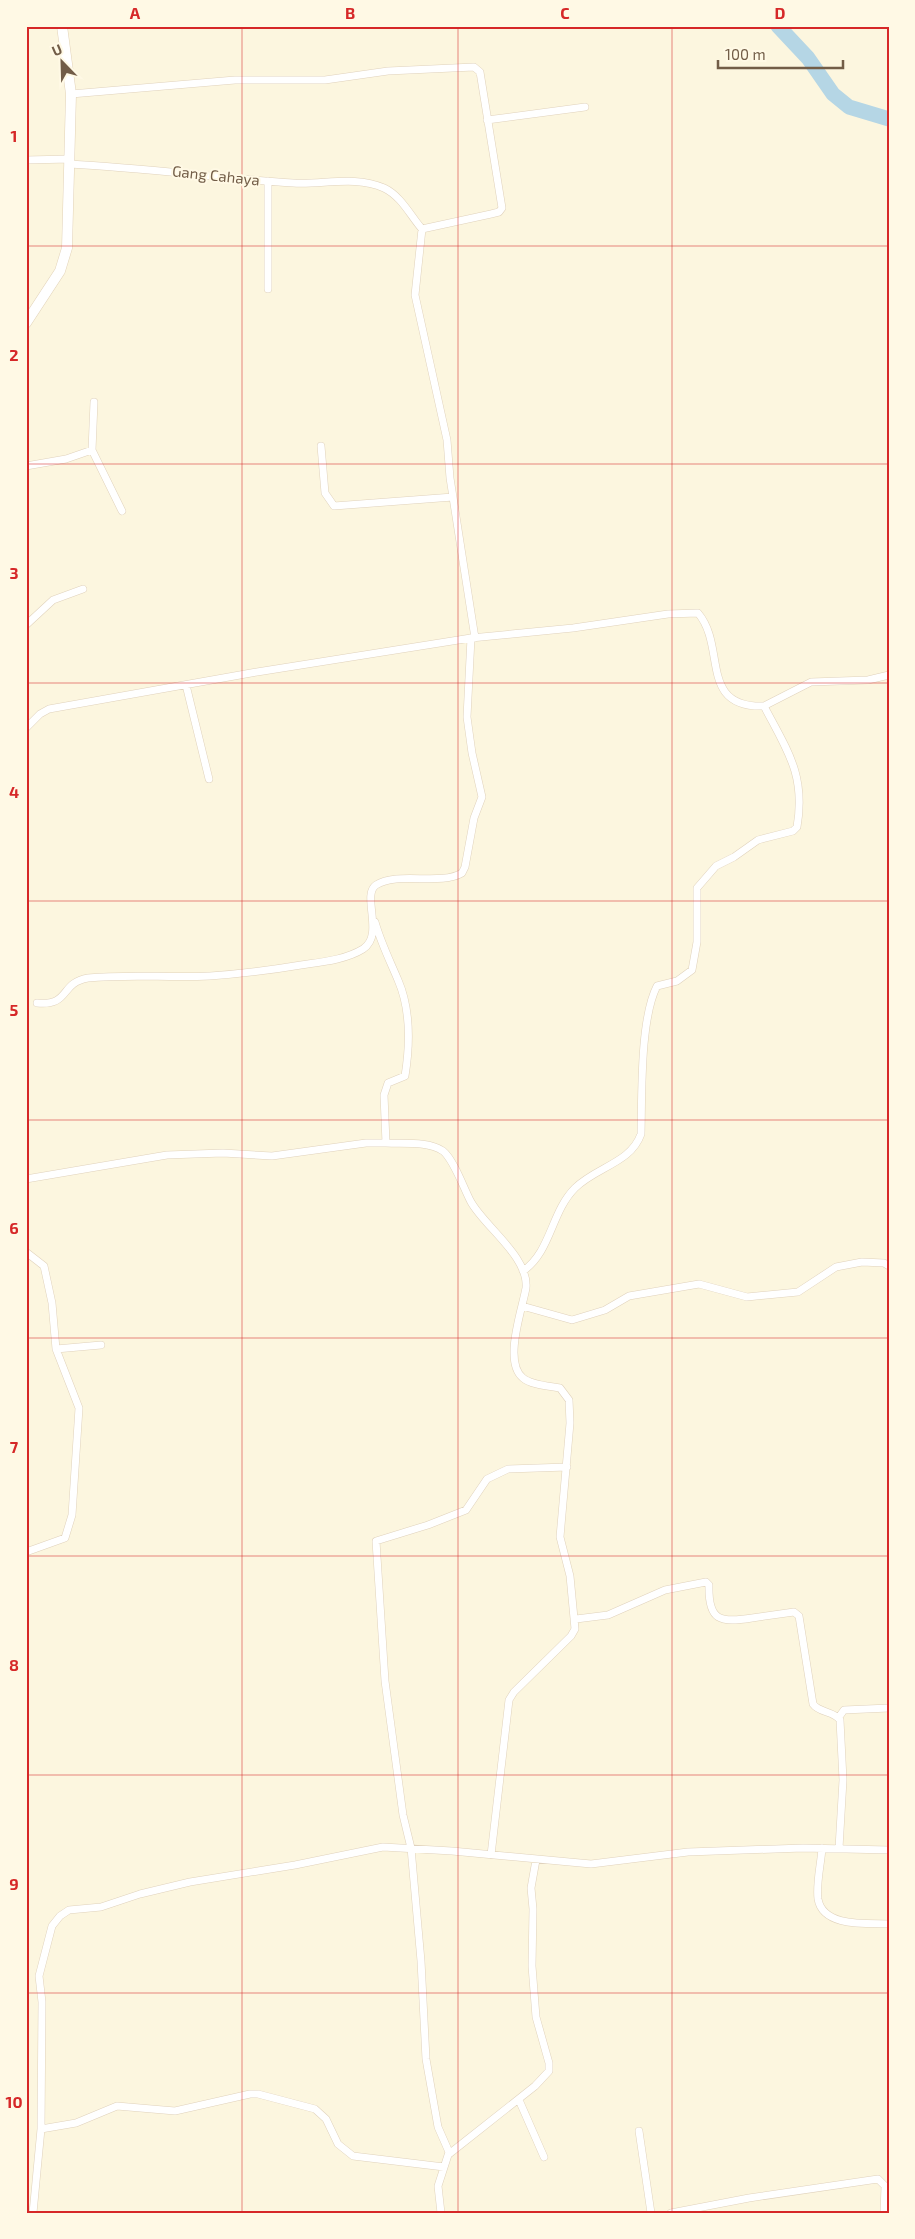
<svg xmlns="http://www.w3.org/2000/svg" width="915" height="2239" viewBox="0 0 915 2239" font-family="'Exo 2',sans-serif">
<style>
.lines{fill:none;stroke-linecap:round;stroke-linejoin:round}
.river{stroke:#b5d6e5;stroke-width:15}
.street-casing{stroke:#e0d2bc;stroke-width:8}
.secondary-casing{stroke:#e2d2b7;stroke-width:11}
.street{stroke:#fff;stroke-width:7}
.secondary{stroke:#fff;stroke-width:10}
.grid{fill:none;stroke:#d62828;stroke-width:1;stroke-opacity:0.55}
.labels{text-anchor:middle;dominant-baseline:central;stroke-width:4;stroke-linejoin:round;paint-order:stroke}
.street-label{font-size:15px;fill:#725d47;stroke:#fff9e5}
.neatline{fill:none;stroke:#d62828;stroke-width:2}
.grid-label{font-size:16px;text-anchor:middle;font-weight:bold;fill:#d62828}
</style>
<rect width="100%" height="100%" fill="#fcf6df"/>
<g class="lines">
<path class="river" d="M778,26L808,58L833,94L849,107L889,119"/>
<g class="street-casing">
<path id="street" d="M71,94L235,80H325L388,71L474,67L480,72L502,208L499,212L491,214L422,229
M487,120L585,107
M26,160L70,159
M70,164C145,168 219,178 293,183C323,185 355,175 384,188C401,196 410,215 422,229L415,295L447,440L450,478L475,638
M268,289V181
M94,402L92,450L122,511
M321,446L325,493L334,506L453,497
M26,466L66,459L92,450
M26,625L53,600L83,589
M186,685L209,779
M764,706L811,682L868,680L889,675
M26,728L40,714L49,709L257,672L471,638L573,628L668,614L698,613C727,647 698,708 764,706C787,750 806,775 797,827L793,831L758,840L734,857L716,866L697,888V942L692,970L677,981L657,986C640,1019 642,1095 641,1134C631,1163 596,1167 575,1188C551,1212 551,1252 523,1271
M37,1003C71,1006 59,983 88,978C128,974 169,978 210,976C240,974 271,970 301,965C321,962 345,960 363,949C385,935 361,895 376,885C398,871 440,886 462,873L465,867L474,818L482,797L472,753L467,717L471,638
M386,1143C404,1144 428,1141 443,1151C454,1160 464,1189 471,1202C485,1227 529,1257 526,1288C522,1310 503,1362 523,1378C531,1385 549,1386 560,1388L569,1400L570,1423L560,1537L570,1576L575,1629L571,1636L514,1692L509,1700L491,1855
M26,1179L167,1155L223,1153L272,1156L366,1143H386L384,1095L388,1083L405,1076C410,1045 411,1010 398,980C390,961 381,943 375,922
M26,1252L44,1266L52,1303L56,1349L79,1408L72,1515L65,1538L26,1552
M522,1306L572,1320L605,1310L629,1296L699,1284L747,1297L798,1292L836,1267L862,1262L884,1263L889,1266
M56,1349L101,1345
M576,1619L608,1615L665,1590L706,1582L709,1585C708,1621 720,1623 752,1618C766,1616 780,1614 794,1612L799,1616L813,1704C819,1713 834,1711 840,1720L843,1780L839,1848
M839,1717L844,1710L889,1708
M822,1848C821,1864 816,1883 818,1899C823,1928 868,1923 889,1924
M519,2100L544,2157
M41,2129L42,2002L39,1976L52,1926L60,1916L69,1910L101,1907L140,1894L190,1882L295,1865L383,1847L452,1851L591,1864L688,1852L803,1848L889,1850
M639,2131L651,2213
M449,2154L535,2086L549,2071V2063L536,2017L532,1966L533,1909L531,1888L536,1860
M33,2213L41,2129L76,2123L117,2106L175,2111L250,2094H258L315,2109L326,2119L338,2144L353,2156L444,2167
M441,2213L438,2186L449,2152L438,2127L426,2059L421,1961L411,1848L403,1815L385,1681L376,1541L428,1525L466,1510L487,1479L508,1469L567,1467
M671,2213L749,2198L878,2179L885,2186L884,2213"/>
</g>
<g class="secondary-casing">
<path id="secondary" d="M26,323L60,271L67,248L71,94L62,26"/>
</g>
<use href="#street" class="street"/>
<use href="#secondary" class="secondary"/>
</g>
<path class="grid" d="M242,26V2213M458,26V2213M672,26V2213M26,246H889M26,464H889M26,683H889M26,901H889M26,1120H889M26,1338H889M26,1556H889M26,1775H889M26,1993H889"/>
<g class="labels">
<g class="street-label">
<text transform="translate(216 175) rotate(6)">Gang Cahaya</text>
</g>
</g>
<rect width="915" height="2239" fill="none" stroke="#fff9e5" stroke-width="55"/>
<g transform="translate(62 62) rotate(337)" stroke="#fff9e5" stroke-width="4" paint-order="stroke">
<path d="M0-4L9 19L0 12L-9 19Z" fill="#725d47"/>
<text y="-8" font-size="14" font-weight="bold" text-anchor="middle" fill="#725d47">U</text>
</g>
<path d="M718 60v8h125v-8" fill="none" stroke="#725d47" stroke-width="2.5"/>
<text x="725" y="60" font-size="15" fill="#725d47" stroke="#fff9e5" stroke-width="4" paint-order="stroke">100 m</text>
<rect x="28" y="28" width="860" height="2184" class="neatline"/>
<g class="grid-label">
<text x="135" y="19">A</text>
<text x="350" y="19">B</text>
<text x="565" y="19">C</text>
<text x="780" y="19">D</text>
<text x="14" y="142">1</text>
<text x="14" y="361">2</text>
<text x="14" y="579">3</text>
<text x="14" y="798">4</text>
<text x="14" y="1016">5</text>
<text x="14" y="1234">6</text>
<text x="14" y="1453">7</text>
<text x="14" y="1671">8</text>
<text x="14" y="1890">9</text>
<text x="14" y="2108">10</text>
</g>
</svg>
